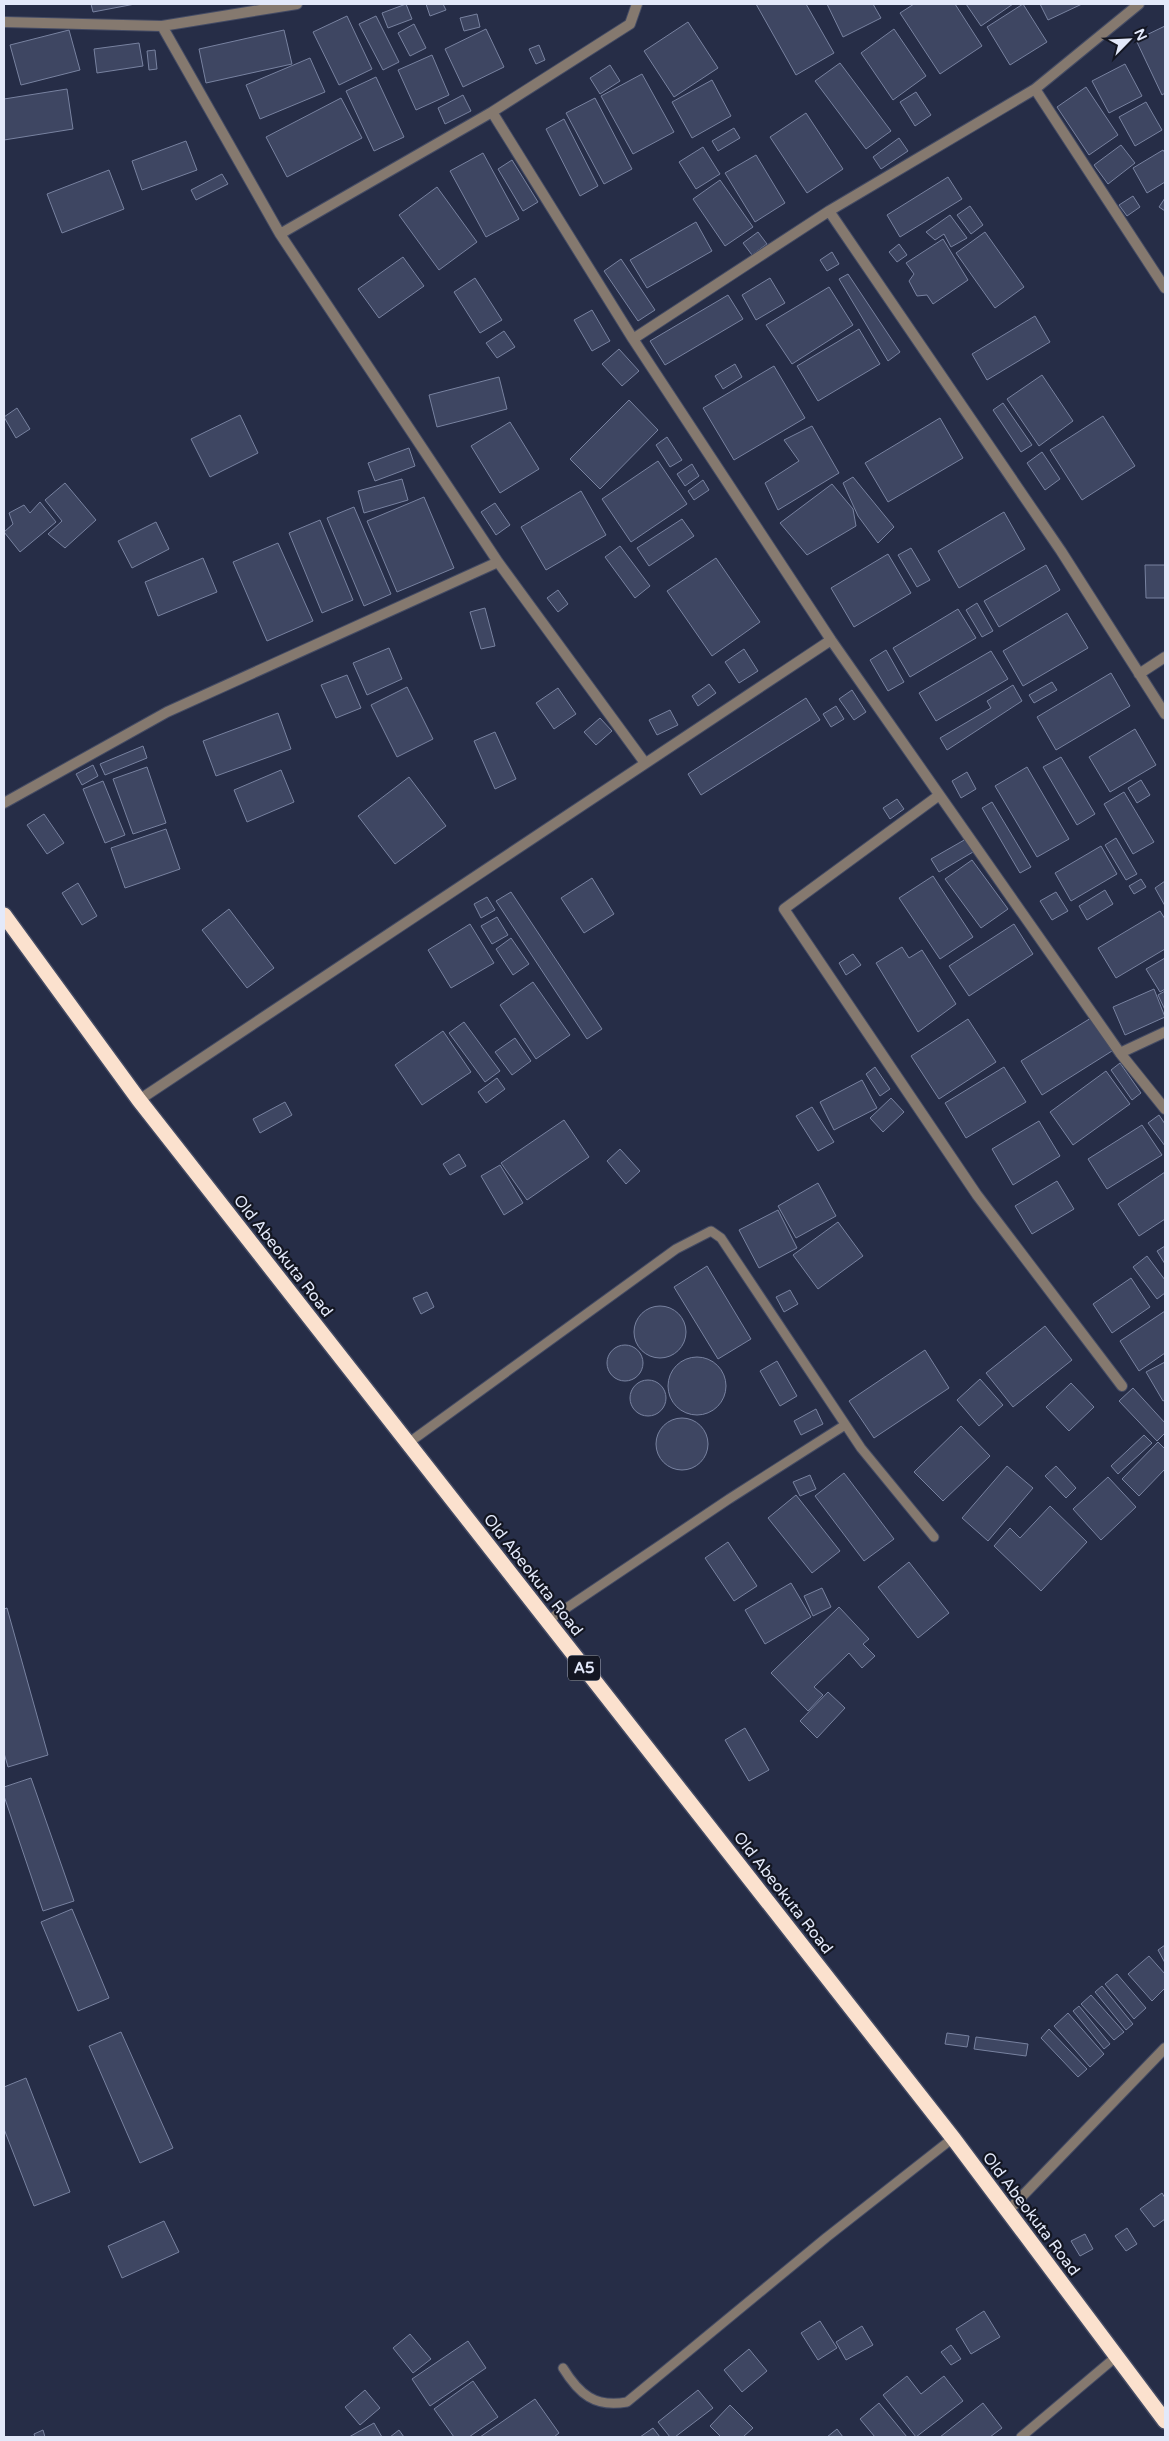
<svg xmlns="http://www.w3.org/2000/svg" width="1169" height="2441" viewBox="0 0 1169 2441" font-family="'Varela Round',sans-serif">
<style>
.building{fill:#3e4662;stroke:#7882a0}
.lines{fill:none;stroke-linecap:round;stroke-linejoin:round}
.lane-casing{stroke:#444b64;stroke-width:11}
.street-casing{stroke:#444b64;stroke-width:12}
.highway-casing{stroke:#444b64;stroke-width:18}
.lane{stroke:#85796f;stroke-width:9}
.street{stroke:#85796f;stroke-width:10}
.highway{stroke:#fbe1ce;stroke-width:15}
.labels{text-anchor:middle;dominant-baseline:central;stroke-width:4.5;stroke-linejoin:round;paint-order:stroke}
.shield{fill:#131622;stroke:#a5aab9;stroke-width:1}
.shield-label{font-size:15px;font-weight:bold;fill:#e3e9fa}
.street-label{font-size:16px;fill:#e3e9fa;stroke:#131622}
</style>
<rect width="100%" height="100%" fill="#262d47"/>
<path class="building" d="M91,4H135L93,12Z
M406,4L412,19L388,28L382,13Z
M426,4H443L446,10L430,16Z
M756,4H806L834,53L796,75Z
M827,4H873L881,18L843,37Z
M914,4H955L982,46L940,74L900,13Z
M966,4H1013L981,26Z
M1023,4L1047,42L1010,65L987,27Z
M1040,4H1082L1048,20Z
M477,14L480,27L464,31L460,18Z
M347,16L372,69L339,85L313,32Z
M376,16L399,62L383,70L359,24Z
M688,22L718,68L674,97L644,51Z
M414,24L426,48L410,56L398,33Z
M1165,26V93L1162,95L1136,40Z
M486,29L504,67L463,87L445,49Z
M894,29L926,76L893,100L861,53Z
M69,30L80,70L21,85L10,45Z
M284,30L292,64L206,83L199,49Z
M139,43L143,66L97,73L94,49Z
M539,45L545,60L536,64L529,49Z
M155,50L157,69L149,70L147,51Z
M432,55L449,95L416,110L398,70Z
M310,58L325,92L260,119L246,85Z
M840,63L891,131L866,149L815,81Z
M1125,64L1142,96L1109,113L1092,81Z
M610,65L620,81L600,94L590,78Z
M642,74L674,132L633,154L601,96Z
M376,77L404,137L374,151L346,91Z
M712,80L731,116L692,138L672,102Z
M1086,87L1118,135L1089,155L1057,107Z
M67,89L73,129L4,140V99Z
M916,92L931,115L915,126L900,102Z
M463,95L471,111L445,124L438,108Z
M341,98L362,138L287,177L266,137Z
M595,98L632,169L604,184L566,113Z
M1146,102L1162,130L1135,146L1119,117Z
M806,113L843,169L807,193L770,137Z
M564,119L598,186L580,196L546,129Z
M734,128L740,138L718,151L712,141Z
M899,138L908,151L881,169L873,157Z
M186,141L197,170L142,190L132,161Z
M1121,145L1135,163L1108,184L1094,165Z
M703,147L720,174L696,189L679,162Z
M1163,150L1165,153V182L1147,193L1133,168Z
M483,153L519,219L486,237L450,171Z
M756,155L785,203L755,222L725,173Z
M512,160L538,202L523,211L498,169Z
M109,170L124,209L62,233L47,194Z
M222,174L228,184L196,200L191,190Z
M948,177L962,199L900,237L887,215Z
M720,180L753,227L725,246L693,199Z
M437,187L477,242L439,270L399,215Z
M1133,196L1140,207L1127,216L1119,205Z
M1165,198V211L1159,207Z
M970,206L983,225L971,234L957,215Z
M950,215L967,238L951,247L944,234L935,240L926,232Z
M696,222L712,251L647,288L630,260Z
M758,232L767,244L752,255L743,243Z
M985,232L1024,287L995,308L956,253Z
M943,239L968,280L933,304L927,295L917,296L909,281L914,274L906,263Z
M899,244L907,255L897,262L889,252Z
M832,252L839,264L827,271L820,260Z
M403,257L424,286L379,318L358,289Z
M621,259L655,310L638,321L604,271Z
M848,274L900,352L888,361L839,279Z
M475,278L502,320L480,333L454,292Z
M770,278L785,303L756,320L742,295Z
M829,287L853,325L792,364L766,325Z
M728,295L743,319L665,365L650,341Z
M592,310L610,341L592,351L574,320Z
M1035,316L1050,342L987,380L972,354Z
M859,329L880,364L818,401L797,366Z
M504,331L515,347L497,358L486,343Z
M619,349L639,371L622,386L602,364Z
M735,364L742,377L723,389L715,376Z
M774,366L805,418L734,460L703,408Z
M1042,375L1073,421L1039,446L1007,399Z
M499,377L507,409L437,427L429,395Z
M629,400L658,430L600,489L570,459Z
M1003,403L1032,445L1021,452L993,410Z
M17,408L30,429L16,438L4,417Z
M240,415L258,453L210,477L191,439Z
M1103,416L1135,466L1082,500L1050,450Z
M940,418L963,458L888,502L865,463Z
M510,422L539,469L500,493L471,446Z
M812,426L839,473L778,510L765,483L799,461L784,440Z
M667,437L682,460L670,467L656,445Z
M409,448L415,466L375,481L368,463Z
M1042,452L1060,479L1045,490L1027,463Z
M658,461L687,504L631,542L602,499Z
M692,464L699,476L685,486L677,474Z
M853,477L894,527L878,543L858,516L843,483Z
M402,479L408,500L364,513L358,491Z
M703,480L709,490L694,500L688,491Z
M65,483L96,520L65,548L48,534L62,521L45,500Z
M832,484L853,509L856,526L807,555L780,523Z
M581,491L606,535L546,570L521,527Z
M424,497L454,568L397,592L367,521Z
M40,502L56,522L20,552L4,532L13,524L9,513L24,505L30,513Z
M495,503L510,525L496,535L481,512Z
M354,507L391,594L364,606L327,518Z
M1004,512L1025,549L959,588L938,551Z
M682,519L694,536L649,566L637,548Z
M320,520L353,600L322,613L289,533Z
M156,522L169,549L132,568L118,541Z
M278,543L313,621L267,641L233,562Z
M620,546L650,586L635,598L605,557Z
M911,548L930,580L917,587L898,555Z
M888,554L911,593L854,627L831,588Z
M203,558L217,592L158,616L145,582Z
M716,558L760,622L712,656L667,591Z
M1046,565L1060,590L999,627L984,601Z
M1145,565H1165V598H1146Z
M558,590L568,604L558,612L547,598Z
M977,603L993,631L982,637L966,610Z
M485,608L495,646L481,649L470,612Z
M958,609L976,638L910,677L893,648Z
M1067,613L1088,648L1023,686L1003,651Z
M389,648L402,679L367,695L353,663Z
M744,649L758,671L739,683L725,662Z
M886,650L904,682L888,691L870,660Z
M991,651L1008,679L936,721L919,693Z
M1111,673L1130,706L1056,750L1037,717Z
M347,675L361,708L336,718L321,685Z
M1052,682L1057,690L1034,703L1029,695Z
M709,684L716,693L698,706L692,696Z
M1013,685L1022,701L947,750L940,738L991,708L987,701Z
M407,687L433,739L397,757L371,705Z
M558,688L576,714L554,729L536,703Z
M852,690L866,712L854,720L839,699Z
M806,698L820,720L701,795L688,774Z
M836,706L844,719L831,727L823,714Z
M670,710L678,725L657,735L649,720Z
M278,713L291,749L216,776L203,741Z
M600,718L612,731L596,745L584,732Z
M1135,729L1156,765L1110,792L1089,757Z
M495,732L516,779L495,789L474,741Z
M143,746L147,758L105,775L100,764Z
M1061,757L1095,814L1077,825L1043,767Z
M93,765L98,776L82,785L76,774Z
M147,767L166,823L133,834L113,779Z
M1027,767L1069,839L1037,857L995,786Z
M281,770L294,802L247,822L234,790Z
M967,772L976,789L961,798L952,781Z
M409,777L446,826L395,864L358,816Z
M1141,780L1150,795L1137,803L1128,788Z
M103,781L125,835L105,843L83,789Z
M1124,792L1154,842L1133,854L1104,804Z
M897,799L904,809L890,819L883,808Z
M992,802L1031,867L1020,873L982,808Z
M44,814L64,843L47,854L27,825Z
M166,829L180,869L125,888L111,848Z
M1116,838L1137,874L1126,880L1105,845Z
M966,839L973,852L939,872L931,859Z
M1101,846L1117,874L1071,901L1055,873Z
M972,860L1008,909L981,928L945,879Z
M933,876L973,937L940,959L899,898Z
M592,878L614,914L584,933L561,898Z
M1141,879L1146,887L1134,894L1129,886Z
M1165,881V906L1155,888Z
M78,883L97,916L82,925L62,893Z
M1105,890L1113,904L1087,920L1079,906Z
M511,892L602,1029L587,1039L496,901Z
M1056,892L1068,911L1052,920L1040,901Z
M487,897L495,910L481,918L474,904Z
M229,909L274,968L247,988L202,930Z
M1160,911L1165,919V949L1116,978L1098,948Z
M497,917L508,935L492,944L481,926Z
M470,924L494,963L451,988L428,950Z
M1014,924L1033,954L969,996L949,966Z
M511,938L529,964L513,975L496,949Z
M902,947L909,958L922,950L956,1004L918,1032L876,963Z
M853,954L861,965L846,975L839,963Z
M1165,958V989L1160,992L1146,969Z
M533,982L570,1035L536,1059L500,1005Z
M1154,989L1165,1017L1125,1035L1113,1007Z
M1165,991V1010L1158,995Z
M1091,1018L1112,1051L1042,1095L1021,1061Z
M968,1019L996,1062L939,1099L911,1056Z
M464,1022L500,1071L485,1082L449,1033Z
M443,1031L471,1072L422,1105L395,1065Z
M515,1038L531,1061L512,1075L495,1052Z
M1120,1063L1141,1093L1132,1100L1111,1070Z
M875,1067L890,1089L880,1096L866,1074Z
M1004,1067L1026,1102L966,1138L945,1103Z
M1106,1071L1130,1104L1073,1145L1050,1112Z
M497,1078L505,1089L486,1103L478,1092Z
M862,1080L877,1108L834,1130L820,1102Z
M891,1098L904,1112L883,1132L870,1118Z
M285,1102L292,1115L260,1133L253,1119Z
M812,1107L834,1142L818,1151L796,1116Z
M1159,1115L1165,1124V1146L1148,1123Z
M564,1120L589,1157L527,1200L501,1163Z
M1039,1121L1060,1156L1013,1185L992,1149Z
M1142,1125L1162,1155L1107,1189L1088,1159Z
M620,1149L640,1171L626,1184L607,1161Z
M459,1154L466,1166L450,1175L443,1164Z
M500,1165L523,1203L504,1215L481,1176Z
M1165,1172V1219L1139,1236L1118,1204Z
M1057,1181L1074,1209L1032,1234L1015,1206Z
M818,1183L836,1216L796,1238L778,1206Z
M778,1210L797,1248L759,1268L739,1230Z
M838,1222L863,1256L818,1289L793,1255Z
M1165,1246V1264L1157,1251Z
M1147,1256L1165,1280V1293L1157,1299L1133,1267Z
M707,1266L751,1339L718,1359L674,1287Z
M1131,1278L1150,1307L1112,1333L1093,1304Z
M790,1290L798,1304L784,1312L776,1297Z
M427,1292L434,1307L421,1314L413,1298Z
M634 1332a26 26 0 1 1 52 0a26 26 0 1 1-52 0Z
M1165,1311V1353L1139,1371L1120,1341Z
M1045,1326L1072,1360L1013,1407L986,1373Z
M607 1363a18 18 0 1 1 36 0a18 18 0 1 1-36 0Z
M925,1350L949,1388L874,1438L849,1401Z
M668 1386a29 29 0 1 1 58 0a29 29 0 1 1-58 0Z
M777,1361L797,1396L780,1406L760,1371Z
M1165,1362V1400L1163,1401L1146,1372Z
M980,1379L1003,1405L979,1426L957,1400Z
M630 1398a18 18 0 1 1 36 0a18 18 0 1 1-36 0Z
M1071,1383L1094,1407L1069,1431L1046,1407Z
M1133,1388L1165,1423V1433L1157,1441L1119,1401Z
M816,1409L823,1424L801,1435L794,1421Z
M656 1444a26 26 0 1 1 52 0a26 26 0 1 1-52 0Z
M961,1426L990,1456L943,1501L914,1472Z
M1144,1435L1152,1443L1118,1474L1111,1466Z
M1158,1442L1165,1449V1469L1139,1496L1122,1479Z
M1007,1466L1033,1488L988,1541L962,1518Z
M1056,1466L1076,1488L1066,1498L1045,1476Z
M844,1473L894,1539L864,1561L815,1496Z
M810,1475L816,1489L800,1496L793,1482Z
M1108,1477L1136,1507L1101,1540L1073,1509Z
M796,1495L840,1551L812,1573L768,1518Z
M1050,1506L1087,1542L1041,1591L994,1546L1010,1528L1020,1538Z
M728,1542L757,1586L734,1601L705,1558Z
M909,1562L949,1613L918,1638L878,1587Z
M791,1583L811,1617L765,1644L745,1610Z
M822,1588L831,1607L813,1616L804,1596Z
M839,1607L869,1639L863,1644L875,1656L862,1668L849,1653L814,1687L823,1695L808,1711L771,1673Z
M7,1608L48,1755L8,1767L4,1753V1609Z
M828,1692L845,1708L817,1738L800,1721Z
M745,1728L769,1770L749,1781L725,1740Z
M31,1778L74,1901L43,1911L4,1796V1787Z
M72,1909L109,1998L78,2011L41,1922Z
M1165,1945V1963L1158,1950Z
M1149,1956L1165,1974V1988L1152,2001L1128,1974Z
M1117,1974L1146,2008L1134,2019L1105,1984Z
M1102,1986L1133,2024L1126,2030L1095,1992Z
M1091,1995L1124,2032L1114,2040L1081,2004Z
M1079,2006L1110,2044L1104,2049L1073,2011Z
M1068,2013L1104,2054L1090,2067L1054,2026Z
M1049,2029L1087,2069L1078,2077L1041,2038Z
M121,2032L173,2148L140,2163L89,2046Z
M947,2033L969,2036L967,2047L945,2044Z
M976,2037L1028,2044L1026,2056L974,2049Z
M26,2078L70,2192L34,2206L4,2129V2087Z
M1162,2193L1165,2198V2219L1154,2227L1140,2209Z
M164,2221L179,2252L122,2278L108,2246Z
M1127,2228L1137,2244L1126,2251L1115,2236Z
M1085,2234L1093,2249L1080,2256L1071,2241Z
M984,2311L1000,2337L971,2354L956,2329Z
M820,2321L837,2348L818,2360L801,2333Z
M862,2326L873,2345L846,2360L836,2342Z
M410,2334L431,2359L413,2373L393,2348Z
M468,2341L486,2368L430,2406L412,2379Z
M951,2345L961,2359L951,2365L941,2352Z
M749,2349L767,2371L742,2392L724,2370Z
M907,2376L921,2394L944,2376L963,2401L916,2437L883,2395Z
M473,2381L498,2417L469,2437H454L434,2409Z
M365,2390L380,2408L360,2425L345,2407Z
M698,2390L713,2408L675,2437H670L658,2422Z
M535,2399L559,2433L554,2437H480Z
M879,2403L907,2437H875L860,2419Z
M983,2403L1002,2428L990,2437H940Z
M730,2405L753,2428L743,2437H721L710,2426Z
M374,2423L382,2437H349Z
M653,2428L660,2437H640Z
M837,2429L843,2437H827Z
M43,2430L45,2437H35L34,2434Z
M399,2430L404,2437H390Z"/>
<g class="lines">
<g class="lane-casing">
<path id="lane" d="M407,1444L676,1249L711,1231L721,1238L861,1448L934,1537
M547,1621L729,1499L845,1425
M563,2368C579,2394 595,2408 627,2402L827,2237L953,2138
M1021,2437L1117,2356"/>
</g>
<g class="street-casing">
<path id="street" d="M1139,4L1035,89L829,211L633,339L831,640L1120,1053L1165,1109
M4,22L162,26L297,4
M162,26L280,234L498,562L645,763
M1035,89L1165,288
M492,112L633,339
M829,211L1061,551L1165,714
M280,234L492,112L630,24L637,4
M1139,674L1165,657
M938,796L784,909L977,1195L1122,1386
M4,803L167,712L498,562
M1120,1053L1165,1032
M139,1100L831,640
M1007,2212L1165,2048"/>
</g>
<g class="highway-casing">
<path id="highway" d="M4,915L139,1100L953,2138L1165,2421"/>
</g>
<use href="#lane" class="lane"/>
<use href="#street" class="street"/>
<use href="#highway" class="highway"/>
</g>
<g class="labels">
<rect class="shield" x="568" y="1655.5" width="32" height="25" rx="4"/>
<g class="shield-label">
<text x="584" y="1668">A5</text>
</g>
<g class="street-label">
<text transform="translate(283 1256) rotate(52)">Old Abeokuta Road</text>
<text transform="translate(533 1575) rotate(52)">Old Abeokuta Road</text>
<text transform="translate(783 1893) rotate(52)">Old Abeokuta Road</text>
<text transform="translate(1031 2214) rotate(53)">Old Abeokuta Road</text>
</g>
</g>
<rect width="1169" height="2441" fill="none" stroke="#e3e9fa" stroke-width="10"/>
<g transform="translate(1129 40) rotate(66)" stroke="#131622" stroke-width="4" paint-order="stroke">
<path d="M0-4L9 19L0 12L-9 19Z" fill="#e3e9fa"/>
<text y="-8" font-size="14" font-weight="bold" text-anchor="middle" fill="#e3e9fa">N</text>
</g>
</svg>
